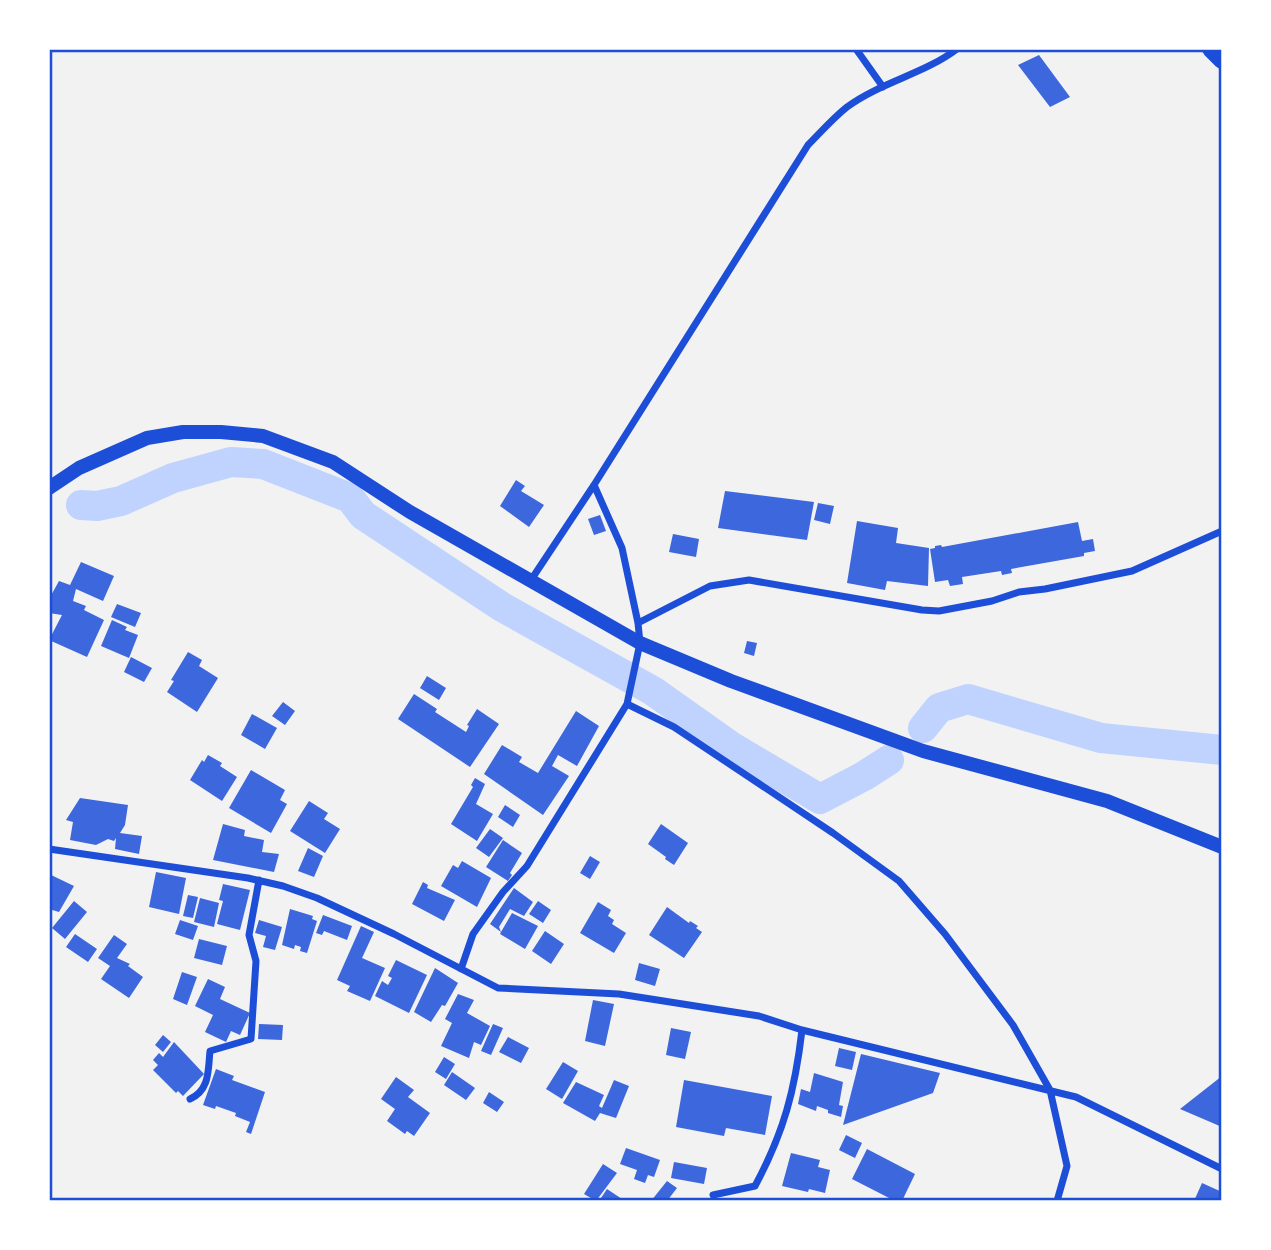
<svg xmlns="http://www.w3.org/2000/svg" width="1271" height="1250" viewBox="0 0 1271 1250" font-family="'Archivo Narrow',sans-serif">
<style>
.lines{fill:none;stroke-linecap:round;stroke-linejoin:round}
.river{stroke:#bfd3fe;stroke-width:30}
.building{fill:#3d67dc}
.minor{stroke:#1d4ed8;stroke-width:7}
.secondary{stroke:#1d4ed8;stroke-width:14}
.motorway{stroke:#1d4ed8;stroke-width:18}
.neatline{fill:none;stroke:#1d4ed8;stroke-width:2.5}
</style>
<rect width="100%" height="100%" fill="#f2f2f2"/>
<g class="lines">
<path class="river" d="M81,505L97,506L121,501L173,478L231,462L263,464L350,498L363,515L502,607L653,691L732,747L820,799L864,776L889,760
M923,728L939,708L968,699L1101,738L1222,750"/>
</g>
<path class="building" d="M1039,55L1070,97L1050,107L1018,65Z
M516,480L525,486L521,491L544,505L529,527L500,506Z
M725,491L814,502L807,540L718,528Z
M818,503L834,506L830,524L814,520Z
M600,515L606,531L594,535L588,519Z
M857,521L898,528L896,543L929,548L928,586L887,581L885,590L847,583Z
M1078,522L1082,541L1093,539L1095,551L1084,553V556L1011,569L1012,573L1002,575L1001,571L962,577L963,584L950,586L948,580L935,582L930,549L935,548V546L941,545L942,547Z
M673,534L699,539L696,557L669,552Z
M81,562L114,576L103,601L76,589L73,601L86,606L84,610L104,620L87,657L49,640L62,615L49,613V599L59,581L70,585Z
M117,604L141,613L135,627L111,617Z
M112,620L127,627L125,630L138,635L129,658L101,646Z
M747,641L757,643L754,656L744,653Z
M188,652L202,660L199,666L218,678L197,712L167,692L174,681L171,680Z
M131,657L152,668L144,682L124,672Z
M427,676L446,688L439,700L420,688Z
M414,694L437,709L435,712L466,732L469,726L467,725L477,709L499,724L470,767L398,719Z
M283,702L295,711L285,725L272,716Z
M576,711L599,726L577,766L558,755L552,766L569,776L543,815L484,774L502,745L522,757L519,762L538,773Z
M252,714L277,728L265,749L241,735Z
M208,755L222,763L220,766L237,777L222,801L190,780L202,760L204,762Z
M251,770L285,790L280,800L287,804L271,833L229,808Z
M475,778L485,784L476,804L493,814L477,841L451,824L473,787L471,785Z
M80,798L128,805L125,825L120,833L142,836L139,854L115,849L116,838L114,841L108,839L96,845L70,840L73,822L66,820Z
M309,801L328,813L324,819L340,829L325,853L290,831Z
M505,805L520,815L513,827L498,817Z
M223,824L245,830L244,836L264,840L262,852L279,854L274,872L213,860Z
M661,824L688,843L674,865L665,859L666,857L648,844Z
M490,829L503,838L489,857L476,848Z
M503,840L522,853L510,873L512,875L508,881L486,867Z
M308,848L323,856L314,877L298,871Z
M590,856L600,862L590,879L580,873Z
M462,861L491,878L477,907L441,886L453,865L458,868Z
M156,872L186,878L179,914L149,907Z
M49,874L74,886L59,912L49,909Z
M423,882L428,885L427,888L455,900L444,921L412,904Z
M223,884L250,890L240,930L217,924L223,901L219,900Z
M514,888L533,902L524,916L510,909L499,927L501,932L512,913L538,926L525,949L500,934L501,932L490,924Z
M188,895L198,897L193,918L183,916Z
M200,898L219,903L214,927L194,922Z
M74,901L87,912L65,939L52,928Z
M538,901L551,910L543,923L529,914Z
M598,902L611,910L608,916L614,920L612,924L626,933L614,953L580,933Z
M667,907L689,923L690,921L698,926L696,928L702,932L684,958L649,935Z
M290,909L313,916L312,919L317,921L307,953L300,951L301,947L295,945L294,949L282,945Z
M323,915L352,926L347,940L324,931L322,935L316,933Z
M180,920L198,926L193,940L175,934Z
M259,920L282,927L275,950L263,947L266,936L255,933Z
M361,926L374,932L362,958L385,968L370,1001L347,991L350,986L337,980Z
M545,931L564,944L551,964L532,951Z
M75,934L97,949L88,962L66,947Z
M114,935L127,944L117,958L130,964L128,966L143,977L129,998L101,979L110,966L98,958Z
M199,939L227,946L222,965L194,958Z
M396,960L427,975L409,1013L375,996L382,981L388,985L392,978L388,976Z
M639,963L660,969L655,986L635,980Z
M435,968L458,983L445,1006L442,1005L431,1022L414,1012Z
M182,972L197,977L187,1005L173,999Z
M208,979L225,987L220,999L250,1013L240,1035L231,1031L226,1042L205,1032L213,1015L195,1006Z
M458,994L474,1000L467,1013L490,1026L481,1045L474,1042L469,1058L441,1046L452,1023L445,1019Z
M593,1000L614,1004L605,1046L585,1041Z
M259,1024L283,1025L282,1040L258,1039Z
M493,1024L503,1028L491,1055L481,1051Z
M671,1028L691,1032L685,1059L666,1055Z
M163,1035L171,1042L163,1052L155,1045Z
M508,1037L529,1048L521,1063L499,1052Z
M174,1042L204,1074L183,1096L178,1091L176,1093L153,1070L158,1065L153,1060L159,1053L163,1057Z
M839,1048L856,1052L852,1070L835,1066Z
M861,1054L940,1073L933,1093L843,1125Z
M444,1057L455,1064L446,1079L435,1072Z
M563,1062L578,1071L562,1099L546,1089Z
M216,1069L234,1076L232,1080L265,1092L251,1134L246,1132L250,1122L235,1116L236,1113L216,1106L215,1109L203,1105Z
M452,1072L475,1088L466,1100L444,1085Z
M814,1073L843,1082L839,1105L843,1106L841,1117L828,1113V1110L817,1106L816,1111L798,1104L801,1089L810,1092Z
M1222,1076V1127L1180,1109Z
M396,1077L414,1090L408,1097L430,1113L414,1136L407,1131L405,1134L387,1121L395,1109L381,1099Z
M614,1080L629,1086L616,1118L600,1113L595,1121L563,1103L576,1082L604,1095L599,1106L602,1108Z
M684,1080L772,1096L765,1135L726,1128L724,1136L676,1127Z
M489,1092L504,1102L497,1112L483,1103Z
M846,1135L862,1143L855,1158L839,1150Z
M626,1148L660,1160L654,1177L648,1175L645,1183L634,1179L637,1170L620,1164Z
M867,1149L915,1174L902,1201H895L852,1179Z
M791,1153L820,1160L818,1167L830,1170L825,1193L809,1189L808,1192L782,1186Z
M674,1162L707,1168L704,1184L671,1178Z
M603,1164L617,1173L596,1201L584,1194Z
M667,1181L677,1188L667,1201H651Z
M1202,1183L1222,1192V1201H1194Z
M607,1189L625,1201H599Z"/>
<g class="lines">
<path class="minor" d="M856,49L883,87
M531,580L594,485L808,145C821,132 833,118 847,107C881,82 924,74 957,49
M638,623L710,586L749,580L922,610L939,611L992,601L1019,592L1045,589L1132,571L1222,531
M627,704L674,727L833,833L899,881L945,934L1013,1025L1050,1090L1067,1166L1057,1201
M49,849L248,878L283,886L317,898L394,934L498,988L619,994L759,1016L802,1030L1076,1097L1222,1169
M461,969L473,934L503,892L527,866L627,704L640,643L638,623L622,548L594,485
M190,1099C210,1090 208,1070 210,1051L251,1039L256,961L249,935L259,880
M713,1195L755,1186C784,1132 795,1090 802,1030"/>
<path class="secondary" d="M49,488L79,468L147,438L183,432H221L263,436L333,462L410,512L640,643L731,681L923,751L1107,801L1222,847"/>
<path class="motorway" d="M1211,49L1222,60"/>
</g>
<rect width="1271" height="1250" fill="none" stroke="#ffffff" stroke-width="102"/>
<rect x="51" y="51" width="1169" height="1148" class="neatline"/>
</svg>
